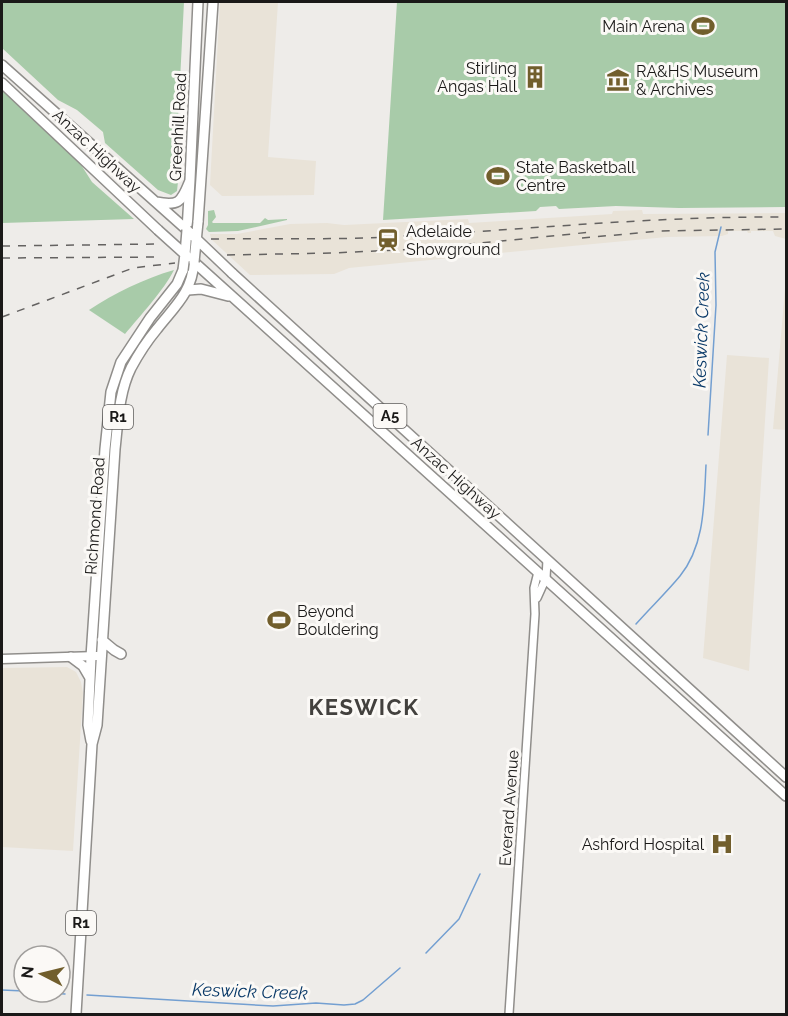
<svg xmlns="http://www.w3.org/2000/svg" width="788" height="1016" viewBox="0 0 788 1016" font-family="Raleway,sans-serif">
<style>
.built{fill:#e9e3d8}
.green{fill:#a8cba9}
.lines{fill:none;stroke-linecap:round;stroke-linejoin:round}
.stream{stroke:#739fd1;stroke-width:1.5}
.tertiary-casing{stroke:#908e8b;stroke-width:10}
.secondary-casing{stroke:#908e8b;stroke-width:11}
.primary-casing{stroke:#908e8b;stroke-width:12}
.trunk-casing{stroke:#908e8b;stroke-width:12}
.tertiary{stroke:#fff;stroke-width:7}
.secondary{stroke:#fff;stroke-width:8}
.primary{stroke:#fff;stroke-width:9}
.trunk{stroke:#fff;stroke-width:9}
.rail{stroke:#646261;stroke-width:1.5;stroke-dasharray:8 8;stroke-linecap:butt}
.primary-bridge-casing{stroke:#908e8b;stroke-width:12;stroke-linecap:butt}
.trunk-bridge-casing{stroke:#908e8b;stroke-width:12;stroke-linecap:butt}
.primary-bridge{stroke:#fff;stroke-width:9}
.trunk-bridge{stroke:#fff;stroke-width:9}
.labels{text-anchor:middle;dominant-baseline:central;stroke-width:6;stroke-linejoin:round;paint-order:stroke}
.shield{fill:#fbf9f6;stroke:#5e5c5b;stroke-width:1.5}
.shield-label{font-size:15px;font-weight:bold;fill:#1a1918}
.poi-label{font-size:16px;fill:#1a1918;stroke:#fbf9f6;text-anchor:start}
.street-label{font-size:16px;fill:#1a1918;stroke:#fbf9f6}
.water-label{font-size:18px;font-style:italic;fill:#093968;stroke:#fbf9f6}
.district-label{font-size:22px;font-weight:bold;letter-spacing:1.5px;fill:#43413e;stroke:#fbf9f6}
</style>
<rect width="100%" height="100%" fill="#eeece9"/>
<path class="built" d="M220,2H278L268,157L316,161L314,195L222,196L210,185Z
M642,210L643,214L786,213V239L775,236L773,231H751V233H748L747,231H728V234L722,236L667,237L572,246L349,268L334,274L250,275L211,239L210,234H237L290,224L327,223L344,225L468,219L469,223L612,214L613,211Z
M786,277V430L773,429Z
M727,355L769,358L749,671L703,658Z
M67,667L76,672L81,682L83,693L73,851L2,847V668Z"/>
<path class="green" d="M2,2H184L178,120L179,172L177,191L171,195L158,190L105,143L103,132L77,110L58,100L2,48Z
M397,2H786V207L679,208L616,206L559,209L556,206L540,207L536,211L383,220Z
M2,88L78,160L92,182L134,219L2,223Z
M214,210L216,217L212,222L213,223H260L265,218L268,220L287,219V220L238,231L209,232L206,229L208,225V211Z
M174,270C164,290 140,316 125,334L89,310C115,293 143,279 174,270Z"/>
<g class="lines">
<path class="stream" d="M708,435L716,305L715,252L721,227
M636,624C650,608 666,593 680,576C705,545 704,503 706,465
M426,953L459,919L480,874
M2,990L24,991
M36,992L65,994
M87,995L273,1006L316,1003L344,1005L355,1004L363,1000L400,968"/>
<g class="tertiary-casing">
<path id="tertiary" d="M537,598L546,578L547,560
M509,1014L535,614L534,588L538,572"/>
</g>
<g class="secondary-casing">
<path id="secondary" d="M2,659L97,656"/>
</g>
<g class="primary-casing">
<path id="primary" d="M2,65L187,230
M2,83L158,230
M156,202C178,206 181,203 189,183
M102,640L114,650L121,654
M71,657L83,666L90,678
M91,741L88,725L91,657L105,449L111,392L121,362L150,318L177,284L183,270
M76,1014L92,744L97,725L115,449C118,422 119,392 131,368C138,355 147,341 157,329C174,307 192,293 194,262"/>
</g>
<g class="trunk-casing">
<path id="trunk" d="M198,222L213,2
M187,230L190,180L198,2
M194,262L786,796
M232,273L786,777
M188,290L201,289L228,296"/>
</g>
<use href="#tertiary" class="tertiary"/>
<use href="#secondary" class="secondary"/>
<use href="#primary" class="primary"/>
<use href="#trunk" class="trunk"/>
<path class="rail" d="M582,238L660,231L786,229
M211,239C270,238 330,240 389,237C522,230 654,216 786,217
M2,246L159,244
M227,255L332,253L420,249L592,232
M2,258L161,257
M2,317L133,268L175,263"/>
<g class="primary-bridge-casing">
<path id="primary-bridge" d="M158,230L188,257
M183,270L185,254"/>
</g>
<g class="trunk-bridge-casing">
<path id="trunk-bridge" d="M187,230L232,273
M185,254L187,230
M194,262L198,222"/>
</g>
<use href="#primary-bridge" class="primary-bridge"/>
<use href="#trunk-bridge" class="trunk-bridge"/>
</g>
<defs>
<g id="stadium-bare" transform="scale(1.8)"><path d="M0-5a6.5 5 0 1 0 0 10a6.5 5 0 1 0 0-10ZM-3.5-1.8h7v3.6h-7Z" fill="#715e2c" stroke="#fbf9f6" stroke-width="2.5" paint-order="stroke"/></g>
<g id="building-bare" transform="scale(1.8)"><path d="M-4-6H4V6H1V3H-1V6H-4ZM-2.5-4.3h1.7v1.8h-1.7ZM.8-4.3h1.7v1.8H.8ZM-2.5-1h1.7V.8h-1.7ZM.8-1h1.7V.8H.8Z" fill="#715e2c" stroke="#fbf9f6" stroke-width="2.5" paint-order="stroke"/></g>
<g id="museum-bare" transform="scale(1.8)"><path d="M0-6L6-3V-2H-6V-3ZM-5-1h2V3h-2ZM-1-1h2V3h-2ZM3-1h2V3H3ZM-6 4H6V6H-6Z" fill="#715e2c" stroke="#fbf9f6" stroke-width="2.5" paint-order="stroke"/></g>
<g id="station-bare" transform="scale(1.8)"><path d="M-3-6H3Q5-6 5-4V2Q5 4 3 4L4.5 6H3L1.5 4h-3L-3 6H-4.5L-3 4Q-5 4-5 2V-4Q-5-6-3-6ZM-3.5-4v3h7v-3ZM-3.5 1v1.5H-2V1ZM2 1v1.5H3.5V1Z" fill="#715e2c" stroke="#fbf9f6" stroke-width="2.5" paint-order="stroke"/></g>
<g id="hospital-bare" transform="scale(1.8)"><path d="M-5-5h3v3.5h4V-5h3V5h-3V1.5h-4V5h-3Z" fill="#715e2c" stroke="#fbf9f6" stroke-width="2.5" paint-order="stroke"/></g>
</defs>
<g fill-rule="evenodd">
<use href="#stadium-bare" x="703" y="26"/>
<use href="#building-bare" x="535" y="77"/>
<use href="#museum-bare" x="618" y="80"/>
<use href="#stadium-bare" x="498" y="176"/>
<use href="#station-bare" x="388" y="240"/>
<use href="#stadium-bare" x="279" y="620"/>
<use href="#hospital-bare" x="722" y="844"/>
</g>
<g class="labels">
<g class="shield">
<rect x="373.5" y="404" width="33" height="24" rx="4.5"/>
<rect x="103" y="405" width="30" height="24" rx="4.5"/>
<rect x="66" y="911" width="30" height="24" rx="4.5"/>
</g>
<g class="shield-label">
<text x="390" y="416">A5</text>
<text x="118" y="417">R1</text>
<text x="81" y="923">R1</text>
</g>
<g class="poi-label">
<text x="685" y="26" text-anchor="end">Main Arena</text>
<text x="517" y="68" text-anchor="end">Stirling<tspan x="517" dy="18">Angas Hall</tspan></text>
<text x="636" y="71">RA&amp;HS Museum<tspan x="636" dy="18">&amp; Archives</tspan></text>
<text x="516" y="167">State Basketball<tspan x="516" dy="18">Centre</tspan></text>
<text x="406" y="231">Adelaide<tspan x="406" dy="18">Showground</tspan></text>
<text x="297" y="611">Beyond<tspan x="297" dy="18">Bouldering</tspan></text>
<text x="704" y="844" text-anchor="end">Ashford Hospital</text>
</g>
<g class="street-label">
<text transform="translate(178 127) rotate(-87)">Greenhill Road</text>
<text transform="translate(97 151) rotate(43)">Anzac Highway</text>
<text transform="translate(456 478) rotate(42)">Anzac Highway</text>
<text transform="translate(95 516) rotate(-86)">Richmond Road</text>
<text transform="translate(509 808) rotate(-86)">Everard Avenue</text>
</g>
<g class="water-label">
<text transform="translate(701 330) rotate(-88)">Keswick Creek</text>
<text transform="translate(250 991) rotate(2)">Keswick Creek</text>
</g>
<g class="district-label">
<text x="364" y="707">KESWICK</text>
</g>
</g>
<rect width="788" height="1016" fill="none" stroke="#1a1918" stroke-width="6"/>
<g transform="translate(42 974) rotate(277)"><circle r="28" fill="#fbf9f6" stroke="#a19f9d" stroke-width="1.5"/>
<path d="M0-4.5L10 22L0 15L-10 22Z" fill="#715e2c"/>
<text y="-9" font-size="16" font-weight="bold" text-anchor="middle" fill="#1a1918">N</text>
</g>
</svg>
